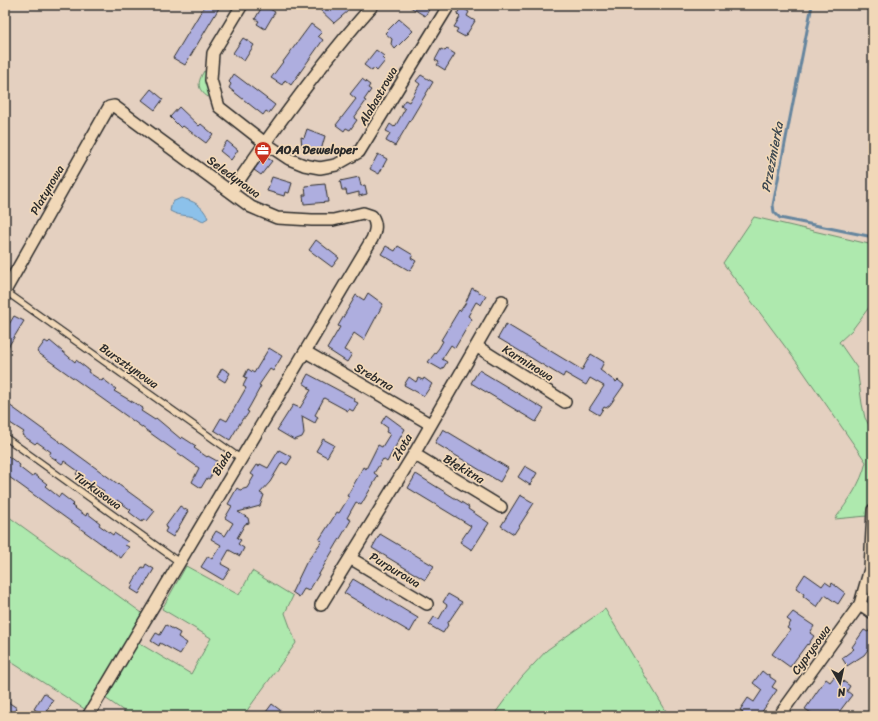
<svg xmlns="http://www.w3.org/2000/svg" width="878" height="721" viewBox="0 0 878 721" font-family="Sriracha,sans-serif">
<style>
.green{fill:#aee9ae;stroke:#6c8a6c}
.water{fill:#8cc1ea;stroke:#65859e}
.lines{fill:none;stroke-linecap:round;stroke-linejoin:round}
.stream{stroke:#65859e;stroke-width:3}
.building{fill:#aeaedf;stroke:#2b2b2b}
.lane-casing{stroke:#2b2b2b;stroke-width:8}
.street-casing{stroke:#2b2b2b;stroke-width:14}
.lane{stroke:#f1d8b8;stroke-width:5.5}
.street{stroke:#f1d8b8;stroke-width:11}
.labels{text-anchor:middle;dominant-baseline:central;stroke-width:3.5;stroke-linejoin:round;paint-order:stroke}
.street-label{font-size:12px;fill:#2b2b2b;stroke:#f1d8b8}
.poi-label{font-size:12px;font-weight:bold;fill:#2b2b2b;stroke:#f1d8b8;text-anchor:start}
.water-label{font-size:13px;font-style:italic;fill:#3e4951;stroke:#f1d8b8}
</style>
<rect width="100%" height="100%" fill="#e4d0c0"/>
<filter id="ink" filterUnits="userSpaceOnUse"><feTurbulence type="fractalNoise" baseFrequency=".025" numOctaves="2"/><feDisplacementMap in="SourceGraphic" scale="8" xChannelSelector="R" yChannelSelector="G"/><feConvolveMatrix kernelMatrix="1 2 1 2 8 2 1 2 1" color-interpolation-filters="sRGB"/></filter>
<g filter="url(#ink)">
<path class="green" d="M204,71L206,72L211,96L208,97C197,89 197,83 204,71Z
M754,217L873,245V302L852,330L839,342L857,368L862,404L865,418L873,432V507L867,516L835,519C848,501 861,484 866,462L798,364L723,263Z
M5,514L142,613L86,710L5,658Z
M186,566L239,595L252,571L293,596L285,613L296,643L243,716H131L105,698L137,642L191,674L211,638L162,609Z
M605,609L669,716H493L521,678L547,650Z"/>
<path class="water" d="M181,198C194,201 202,205 208,218L203,221C190,213 182,218 170,211L172,202Z"/>
<g class="lines">
<path class="stream" d="M812,5L773,205L774,212L780,218L873,237"/>
</g>
<path class="building" d="M205,5H214L219,8L185,65L173,58Z
M263,5L275,12L265,29L257,24L259,21L255,19Z
M323,5H342L348,11L334,23L319,9Z
M407,5H432L425,16Z
M461,7L469,12L467,16L475,21L465,37L456,32L458,29L454,27L460,17L457,14Z
M399,19L413,31L395,49L391,44L392,39L385,33Z
M311,24L322,32L318,36L323,40L291,85L285,80L282,85L271,78Z
M243,38L254,45L244,61L233,53Z
M441,49L445,51L447,49L455,54L445,70L437,65L439,62L435,60Z
M376,50L384,56L382,58L385,61L377,71L374,68L372,71L364,65Z
M234,74L275,105L269,113L266,111L263,115L229,88L231,84L229,82Z
M421,75L433,82L395,146L386,141L390,133L386,131L390,124L394,127L396,125L405,109L401,106L405,100L409,102L420,84L416,81Z
M362,79L370,85L368,88L371,90L364,100L366,101L354,118L357,120L350,130L346,128L344,131L336,125L356,99L350,94Z
M151,89L163,99L155,110L142,100Z
M179,107L199,126L201,124L213,134L206,143L183,126L181,128L170,117Z
M307,129L325,136L320,154L302,147L301,137L304,138Z
M227,141L238,150L231,160L220,151Z
M378,154L387,159L379,174L370,169Z
M264,156L272,161L261,175L254,170Z
M272,177L292,183L289,193L285,192L284,196L267,191Z
M359,177L361,186L365,185L367,194L359,196V192L347,195L346,190H342L340,181Z
M325,184L328,202L304,204L303,195H306L305,186Z
M316,240L339,258L332,267L309,250Z
M386,246L395,251L398,246L413,255L411,258L416,261L410,271L381,254Z
M472,288L486,296L481,305L476,302L468,316L472,319L455,348L451,345L442,359L447,362L442,370L428,362L439,348L443,341L441,340L459,310L460,311L465,304Z
M368,293L383,304L364,340L354,333L344,350L352,354L347,362L327,349L340,327L338,326L356,295L364,300Z
M14,316L24,321L5,352V331Z
M506,324L582,370L591,354L604,362L600,370L616,382L618,380L624,385L610,405L606,408L604,407L599,415L589,409L604,386L590,378L586,385L565,373L563,377L498,338Z
M45,341L48,343L50,341L75,362L76,360L89,370L88,372L102,381L103,379L116,389L114,391L143,408L141,411L155,420L156,418L181,439L182,437L196,446L194,448L207,457L208,456L217,461L211,471L213,473L209,479L207,478L201,488L192,482L199,468L37,352Z
M269,348L282,356L273,371L270,369L259,385L261,386L250,406L247,411L249,412L245,418H243L230,440L214,430L221,418L227,421L246,388L243,386L247,378L244,377L248,369L254,373Z
M222,368L230,373L225,382L217,377Z
M479,370L544,409L536,422L471,383Z
M308,374L355,399L354,401L358,403L353,411L349,409L348,411L324,398L315,415L318,417L315,423L302,416L304,433L302,437L294,440L277,430L293,405L300,408L311,390L308,389L309,387L303,383Z
M409,377L416,382L418,378L423,380L424,378L432,384L424,396L404,385Z
M5,402L155,511L147,521L144,519L142,522L129,512L131,510L117,500L115,503L102,494L104,491L76,474L78,471L64,461L62,464L49,455L51,452L37,442L35,444L22,435L24,432L10,423L5,430Z
M386,415L405,429L387,462L383,459L374,473L378,476L361,505L356,502L352,509L347,518L351,520L309,591L304,589L299,597L292,592L306,563L322,541L319,540L337,512L339,513L349,497L347,496L358,477L363,467L366,469L378,445L382,447L390,434L386,432L388,428L381,423Z
M443,429L508,468L500,482L435,443Z
M323,439L334,445L327,457L316,451Z
M279,450L292,457L287,465L282,462L270,482L260,493L264,495L260,506L238,512L248,518L249,523L245,524L237,538L241,540L238,544L244,548L240,556L229,550L221,564L230,569L223,580L201,567L208,556L212,559L221,545L211,539L216,531L225,536L233,523L225,518L232,506L228,504L237,488L240,490L247,488L254,476L251,474L257,465L259,466L260,464L268,468Z
M5,454L20,465L19,467L32,477L34,474L47,484L45,486L59,497L61,494L74,504L72,506L86,516L87,513L100,523L99,525L113,535L114,533L128,542L125,545L129,547L121,558L5,474Z
M525,466L537,473L530,485L518,477Z
M416,474L469,507L468,509L489,523L472,550L460,542L471,526L408,488Z
M520,495L534,503L514,534L501,526Z
M180,506L188,511L173,537L165,532L167,528L165,527Z
M380,534L434,566L425,580L372,548Z
M146,564L154,569L139,594L131,589L133,585L132,584L142,567L144,568Z
M805,574L822,586L825,582L831,586L832,583L845,593L838,604L825,595L817,607L803,596L804,594L796,588Z
M353,579L418,618L410,632L344,593Z
M448,594L462,602L447,624L448,625L443,633L429,625L434,617L439,619L447,605L443,602Z
M793,612L814,626L810,633L814,636L808,645L807,644L790,667L772,654L790,630L787,628L791,622L787,619Z
M166,625L180,633L178,637L187,643L180,654L160,643L159,646L151,641L156,633L160,635Z
M873,626V643L864,655L847,666L842,658L854,649L852,647L864,630L868,632Z
M762,671L767,675L770,674V677L776,681L772,687L777,690L759,716H740L743,712L740,710L748,698L754,702L762,690L753,683Z
M834,677H837L850,686L847,691L852,695L836,716H816L805,709L826,679L830,682Z
M44,693L53,700L44,715L34,709Z
M5,700L17,708L12,716H5Z
M272,704L288,716H263Z"/>
<g class="lines">
<g class="lane-casing">
<path id="lane" d="M5,291L240,458
M5,437L179,562"/>
</g>
<g class="street-casing">
<path id="street" d="M242,5L213,53L211,80L219,107L265,143L289,159L304,165L320,168L336,165L359,152L449,5
M231,192C275,127 321,63 373,5
M5,291L109,107L114,106L251,207L277,218L312,220H333L363,213L372,216C377,224 376,230 372,239L88,716
M476,346L565,402
M306,352L430,424
M414,454L501,507
M350,558L427,604
M860,604L873,613
M321,605L414,454L502,301
M779,716L860,604L870,569L873,510"/>
</g>
<use href="#lane" class="lane"/>
<use href="#street" class="street"/>
</g>
</g>
<defs>
<g id="office-pin" transform="scale(0.9)"><path d="M0 17L-7.5 6A9.5 9.5 0 1 1 7.5 6Z" fill="#c8321e" stroke="#f1d8b8"/><path d="M-6-3h4V-5.5h4V-3h4V5H-6ZM-1-4.5V-3h2v-1.5ZM-6 0V1H6V0Z" fill="#fff"/></g>
</defs>
<g fill-rule="evenodd">
<use href="#office-pin" x="263" y="150"/>
</g>
<g class="labels">
<g class="street-label">
<text transform="translate(378 96) rotate(-60)">Alabastrowa</text>
<text transform="translate(234 177) rotate(36)">Seledynowa</text>
<text transform="translate(47 190) rotate(-60)">Platynowa</text>
<text transform="translate(528 363) rotate(32)">Karminowa</text>
<text transform="translate(129 366) rotate(35)">Bursztynowa</text>
<text transform="translate(374 377) rotate(30)">Srebrna</text>
<text transform="translate(402 447) rotate(-60)">Złota</text>
<text transform="translate(222 463) rotate(-59)">Biała</text>
<text transform="translate(464 469) rotate(31)">Błękitna</text>
<text transform="translate(98 491) rotate(36)">Turkusowa</text>
<text transform="translate(395 570) rotate(31)">Purpurowa</text>
<text transform="translate(811 650) rotate(-54)">Cyprysowa</text>
</g>
<g class="poi-label">
<text x="276" y="150">AOA Deweloper</text>
</g>
<g class="water-label">
<text transform="translate(772 157) rotate(-79)">Przeźmierka</text>
</g>
</g>
<rect width="878" height="721" fill="none" stroke="#f1d8b8" stroke-width="20"/>
<rect x="10" y="10" width="858" height="701" fill="none" stroke="#2b2b2b" stroke-width="1.5" filter="url(#ink)"/>
<g transform="translate(840 683) rotate(171)" stroke="#f1d8b8" stroke-width="3" paint-order="stroke">
<path d="M0-3L7 15L0 10L-7 15Z" fill="#2b2b2b"/>
<text y="-6" font-size="11" font-weight="bold" text-anchor="middle" fill="#2b2b2b">N</text>
</g>
</svg>
